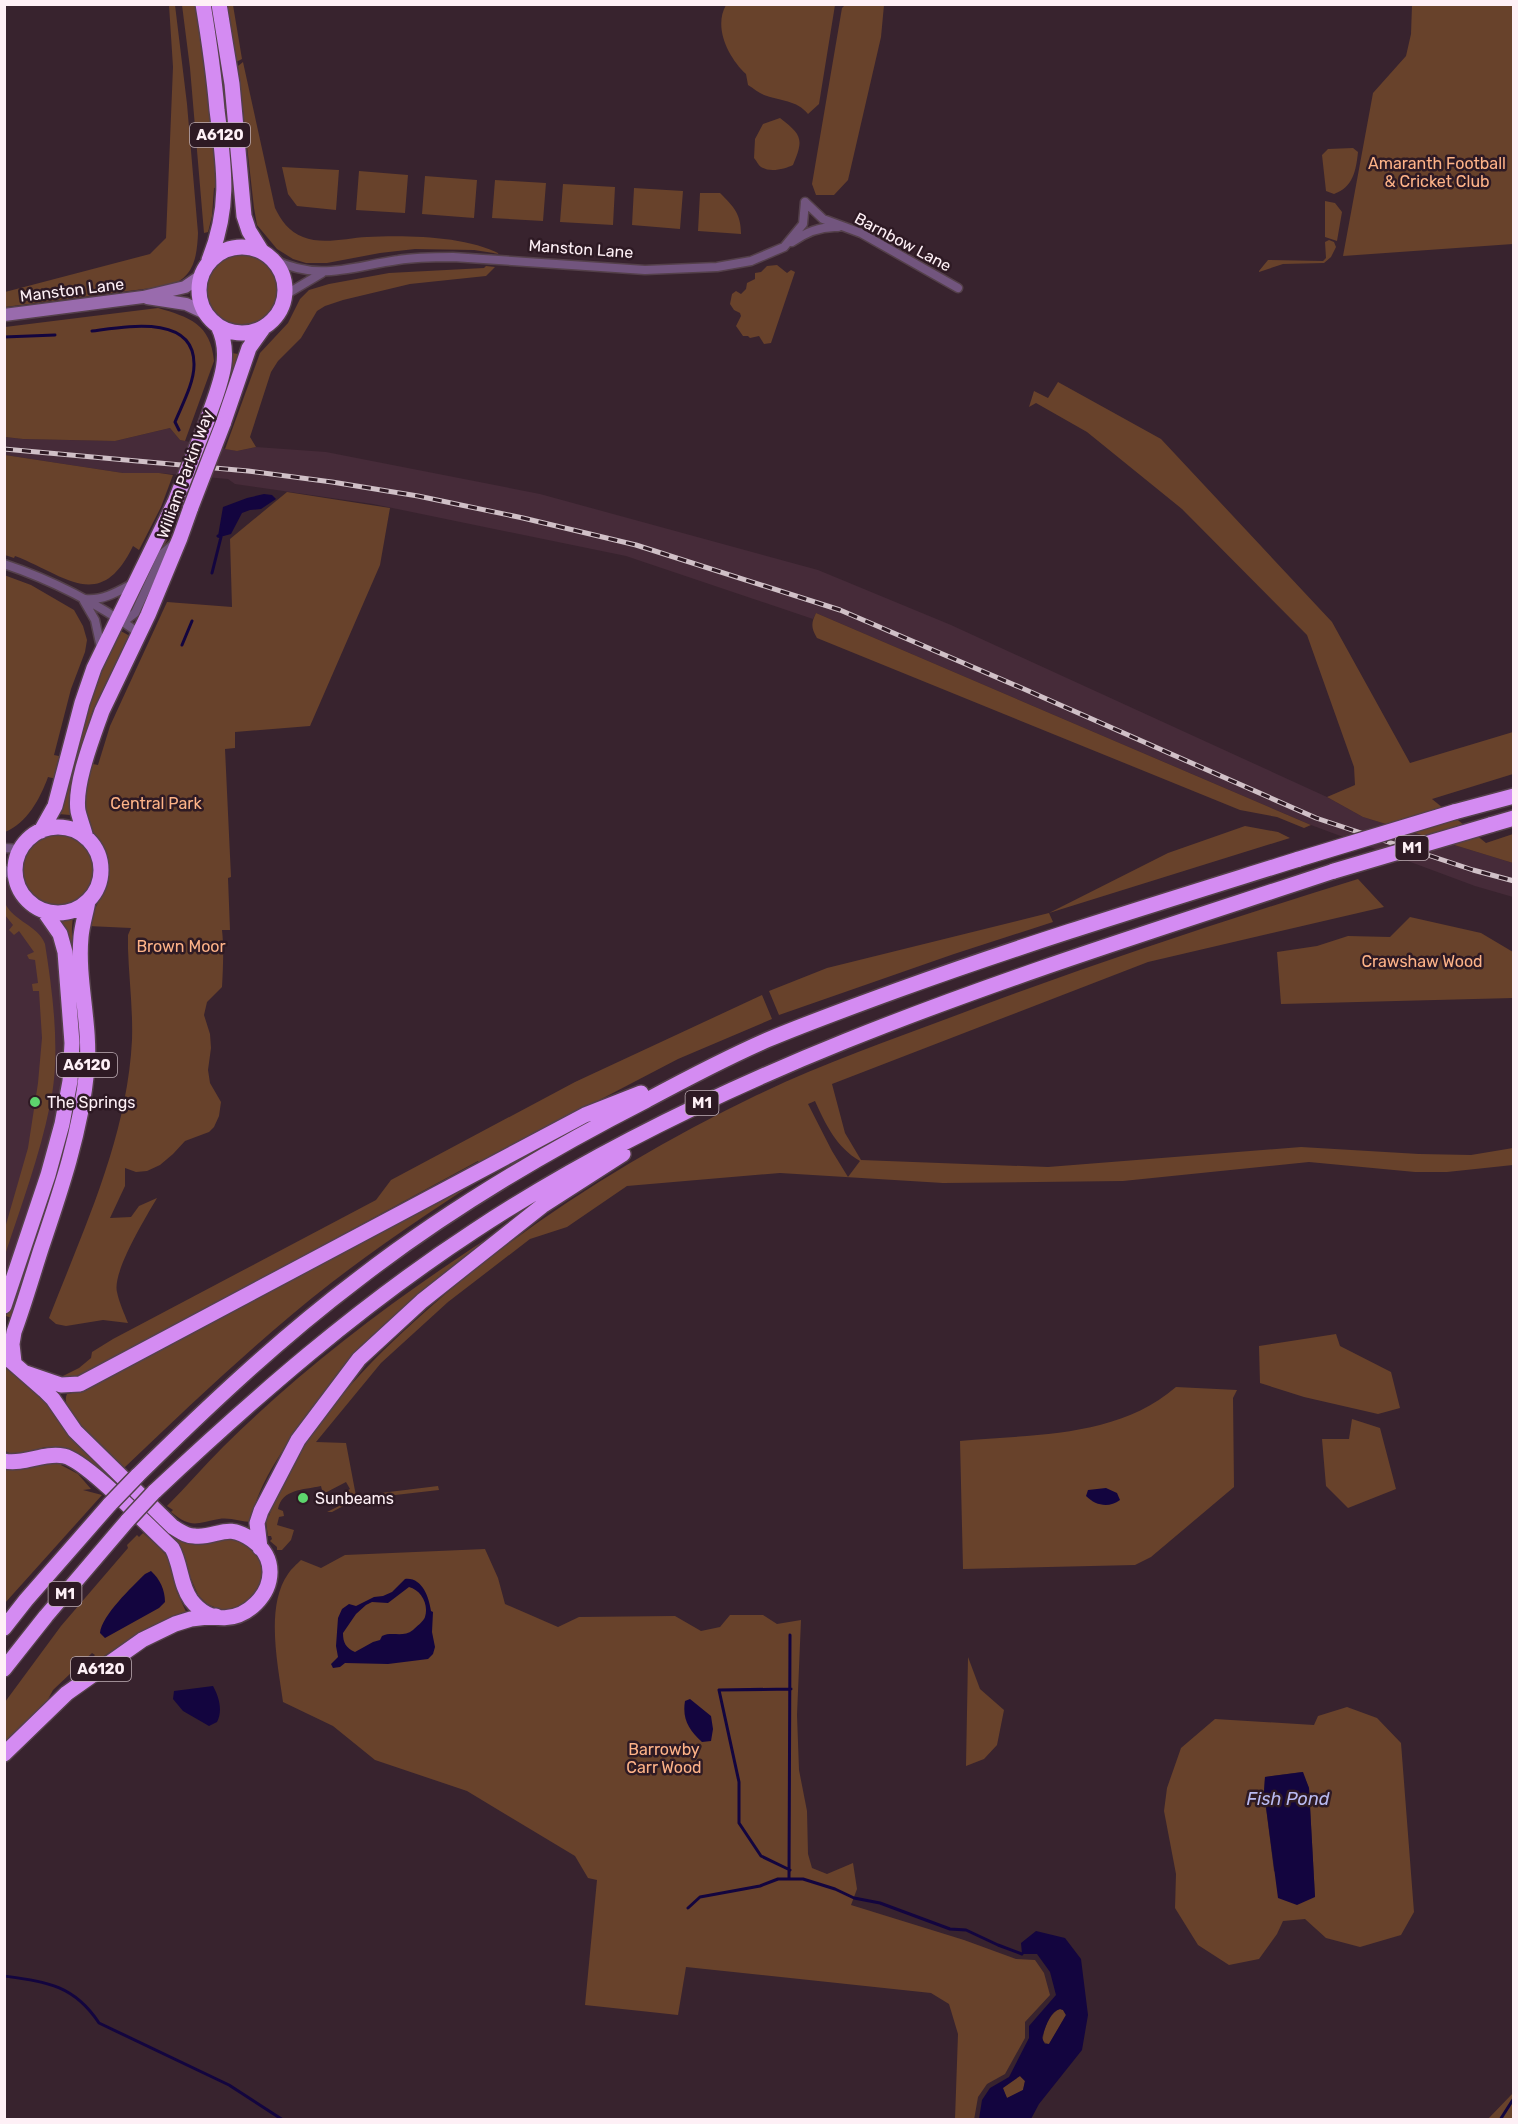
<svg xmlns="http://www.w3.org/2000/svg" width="1518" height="2124" viewBox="0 0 1518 2124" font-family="Rubik,sans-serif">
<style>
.built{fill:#462b39}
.green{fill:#68422b;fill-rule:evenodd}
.water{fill:#13053f;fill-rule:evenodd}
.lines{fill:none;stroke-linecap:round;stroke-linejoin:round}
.stream{stroke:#13053f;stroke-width:3}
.street-casing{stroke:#54404a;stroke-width:11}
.secondary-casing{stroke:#54404a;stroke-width:15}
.highway-casing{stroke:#54404a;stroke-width:18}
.street{stroke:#72557e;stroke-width:8}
.secondary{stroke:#996bad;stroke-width:12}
.highway{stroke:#d48bf2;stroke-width:15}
.rail-casing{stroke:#d0c0c7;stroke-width:5}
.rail{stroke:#2e1a24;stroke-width:3;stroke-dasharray:9;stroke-linecap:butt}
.highway-bridge-casing{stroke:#54404a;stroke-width:18;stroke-linecap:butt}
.highway-bridge{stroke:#d48bf2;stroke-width:15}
.poi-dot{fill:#5dd56d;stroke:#2e1a24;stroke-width:2}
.labels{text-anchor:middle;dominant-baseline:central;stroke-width:5;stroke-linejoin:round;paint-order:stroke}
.shield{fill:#2e1a24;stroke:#c0b0b7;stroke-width:1.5}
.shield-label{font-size:15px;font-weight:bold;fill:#fef0f6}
.park-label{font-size:16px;fill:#feb388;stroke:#2e1a24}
.street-label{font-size:16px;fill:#fef0f6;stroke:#2e1a24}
.poi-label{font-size:16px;fill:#fef0f6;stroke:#2e1a24;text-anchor:start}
.water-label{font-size:18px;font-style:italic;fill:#b9baf1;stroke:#2e1a24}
</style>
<rect width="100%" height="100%" fill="#38232e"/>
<path class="built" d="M170,428L180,440L237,451L256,447L326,452L540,494L818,570L951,625L1327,797L1363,817L1513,863V897L1475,886L1311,825L816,613L813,619L626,556L373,504L235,484L228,479L159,473H123L5,455L4,437L23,439L115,441Z
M5,869L16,881L23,895L33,905L44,911L60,934L70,1081L5,1306Z"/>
<path class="green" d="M169,5H175L187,104L198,233C197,257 194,279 167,286L5,307V292L150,254L166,238L173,67Z
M182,5H196L203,45L219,187L214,188L212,216L208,232L204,233L190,68Z
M225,5H233L242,59L236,62Z
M726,5H835L819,104L808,114C797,100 780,101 764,95C759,93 753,88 748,85L746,74C729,58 713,28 726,5Z
M845,5H884L881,37L848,180L834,195H816L812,184L842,8Z
M1412,5H1513V244L1343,256L1373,93L1406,56L1411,34Z
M243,62L275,208C281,220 289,232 303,237C322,245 347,238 367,237C406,235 466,236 500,254L474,250L415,249L380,253L327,263H306L293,259L277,249L257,225L254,208L238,66Z
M780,118C802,135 804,139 793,165C785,169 770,173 761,167C758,165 757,161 754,158L755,139L763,124Z
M1353,148L1358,152C1356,171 1353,187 1334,194L1326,191L1322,155L1328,149Z
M282,167L339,170L336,210L297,206L288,194Z
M359,171L408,175L405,213L356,210Z
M425,176L477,180L474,218L422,214Z
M495,180L546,183L543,221L492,218Z
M563,184L615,187L613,225L560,222Z
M634,188L683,191L680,229L632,225Z
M700,193H720C734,207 741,214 741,234L698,231Z
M1325,201L1335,203L1342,212L1337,241L1325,237Z
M1329,240L1334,242L1336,247L1331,257L1324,263L1283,264L1259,272V271L1268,260L1323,261L1326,258L1325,242Z
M205 290a37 37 0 1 1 74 0a37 37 0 1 1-74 0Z
M777,265L787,273L791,270L795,272L771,343L764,344L759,336L750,338L748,336H743L736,326L741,316L740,313L734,310L730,304L732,294L736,291L741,294L746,289L747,283L755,279V273L761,272L767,266Z
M486,266L495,267L486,276L410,284L343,300L325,306L317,311L301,338L278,361L271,372L250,437L256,447L237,451L225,449L260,353L288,323L300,299L309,290L329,284L389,273L484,268Z
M158,308C189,317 211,324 214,361L185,441L180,440L170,428L115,441L23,439L5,437V327Z
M232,353L238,354C218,440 176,520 139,599L135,597L231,363Z
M1058,382L1161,439L1332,622L1410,763L1513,732V774L1432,799L1486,843L1513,834V863L1363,817L1327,797L1355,785L1354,767L1307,635L1182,509L1087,432L1036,403L1029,407L1034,391L1048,398Z
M5,455L123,473H159L173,475L161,507L139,550L133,546C100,614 65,575 15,556L14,558L5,555Z
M287,492L390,508L380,565L310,726L235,732V748L225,749L231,877L228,878L230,930H222C224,947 223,970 222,987L207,1002L204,1015L210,1034L211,1048L208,1070L210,1083L221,1102L219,1116L214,1127L209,1132L185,1141L173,1154L160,1165L147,1171L136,1172L125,1168V1186L110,1218L131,1217L139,1206L157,1198C146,1217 112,1272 117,1292C119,1302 124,1313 128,1323L103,1320L66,1326L56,1324L49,1318C84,1228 127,1138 132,1040C133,1009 129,979 128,949V935L131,928L88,926C93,912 105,891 106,878C110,850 85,821 71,798L70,815L59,814L65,798L69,782L48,777C40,799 27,823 5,832L4,575L31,585L74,610L83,626L87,640L85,652L71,689L54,755L73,759C86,715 100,672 119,630L128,635V641L93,710L78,756V761L98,765L110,726L167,602L232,607L230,539Z
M816,613L1311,825L1304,828L1277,817L1240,810L817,638C811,628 811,623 816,613Z
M1245,826L1278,832L1290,838L1049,913L1053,922L954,954L779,1015L769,991L827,968L1049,913L1168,853Z
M21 871a37 37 0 1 1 74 0a37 37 0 1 1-74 0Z
M1358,879L1384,907L1148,962L832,1084L845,1133L861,1160L1048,1167L1301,1147L1419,1154L1471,1155L1513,1148V1165L1447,1172H1415L1309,1162L1123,1181L943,1183L780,1173L627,1186L567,1227L530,1239L448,1302L381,1363L316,1442L346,1443L356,1496L438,1486L439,1490L369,1498L349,1503L332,1512H327L347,1502L344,1496L345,1492L350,1489L346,1482L323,1494L321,1486C303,1490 282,1489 278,1509L283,1511L284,1516L279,1517L277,1525L294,1530L291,1540L282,1550H277V1547L270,1541L272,1539L271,1536H268L265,1515L269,1516C296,1439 356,1374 416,1320C516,1228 635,1154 757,1095C822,1064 890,1040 957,1015C1089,965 1223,921 1358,879ZM815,1101C826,1125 836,1147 860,1161L848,1177L832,1151L808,1104Z
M5,903C14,922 38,925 45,944C53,995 61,1055 50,1105C40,1155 21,1206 5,1255V1228L28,1148L38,1083L42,1038L39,991H33L32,984L38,983L35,960L29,959L27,955L34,952L19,931L14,935L9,930L13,925L5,915Z
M73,917C70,939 74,951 76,972C79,997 82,1024 81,1049C79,1137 39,1234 12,1318L6,1316L70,1111L59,921Z
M1410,917L1481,933L1513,952V998L1281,1004L1277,952L1317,946L1348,936L1390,937Z
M762,995L772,1019L678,1059L479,1163L478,1161L108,1362L72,1379L63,1380V1376L79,1368L91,1358L92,1352L113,1339L376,1200L391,1180L575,1082Z
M522,1152C457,1194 392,1236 331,1283C258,1340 191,1404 124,1468C111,1455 57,1412 67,1394L82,1391Z
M526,1214L334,1382C309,1412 253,1483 252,1522C241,1522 230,1517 219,1519C196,1523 192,1529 171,1512L173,1510L167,1506C186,1487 204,1466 223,1447C314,1357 418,1281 526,1214Z
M1336,1334L1340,1346L1391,1372L1400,1408L1378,1414L1304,1397L1260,1383L1259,1346Z
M4,1367L38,1394L56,1415L175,1533L235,1539L247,1544L256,1552L261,1563L263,1576L260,1588L253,1598L243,1606L231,1609H219L207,1604L198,1595L186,1567L59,1449L45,1447L16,1456L5,1451Z
M1176,1387L1237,1390L1233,1398L1234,1487L1151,1557L1135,1565L963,1569L960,1441C1034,1434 1117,1438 1176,1387Z
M1352,1419L1380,1428L1396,1489L1348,1508L1326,1486L1322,1439H1349Z
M63,1462L61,1465L78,1474L91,1489L83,1490L102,1495L5,1603L4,1490L6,1482L5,1468L20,1469L42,1463Z
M143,1533L158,1546L166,1555L172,1570L177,1592L187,1614L113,1650L76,1675L95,1655L92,1653L53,1690L45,1705L5,1745V1702L61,1626L128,1548L127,1545L137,1535L139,1537Z
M485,1549L498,1578L505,1604L558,1627L579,1617L675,1616L701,1631L720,1627L730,1615H763L777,1624L801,1620L797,1715L799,1770L807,1811L808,1854L812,1868L827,1874L853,1863L857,1889L851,1905L964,1940L1016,1959L1035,1960L1044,1973L1050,1995L1025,2022V2038L1005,2074L987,2084L978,2097L974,2120L955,2119L958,2034L949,2004L931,1993L686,1967L678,2015L585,2005L597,1880L588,1878L575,1856L467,1791L375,1760L333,1726L283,1702C278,1665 265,1607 288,1574C291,1569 297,1564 301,1560L321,1568L345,1555Z
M968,1657L980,1689L1004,1710L997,1745L984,1759L966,1766Z
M1347,1707L1377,1718L1401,1743L1414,1912L1401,1935L1360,1947L1326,1938L1305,1919L1283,1921L1277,1934L1259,1959L1229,1965L1198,1945L1175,1908L1176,1874L1164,1811L1167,1788L1181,1748L1215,1719L1314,1725L1318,1716ZM1302,1772L1309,1788L1315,1897L1274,1871L1264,1792L1265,1777Z
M1060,2009L1063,2010L1066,2015L1049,2044L1043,2042C1042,2031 1050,2012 1060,2009Z
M1020,2076L1025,2081L1023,2090L1007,2098L1002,2088L1016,2077Z
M1513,2093V2119H1482H1488Z"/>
<path class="water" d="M264,494L272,495L276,499L261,509L250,510L242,513L231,534L220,537L218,536L223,507L247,498Z
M1106,1488L1117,1493L1120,1500C1109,1508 1096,1506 1086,1496L1088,1490Z
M151,1571C160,1579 165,1590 165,1602L159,1608L105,1638L100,1633C102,1615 132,1587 145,1574Z
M405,1579C422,1577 429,1597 431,1611L433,1612L432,1632L435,1647L433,1654L428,1659L388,1664L345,1663L340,1667L333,1668L331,1664L338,1657L336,1646L338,1618L342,1609L349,1604L356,1606L374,1597L383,1596L392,1592ZM409,1587C421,1590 429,1604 425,1617C424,1621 416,1627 413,1630C403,1638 392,1631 382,1636L380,1640L373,1642L355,1652C346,1648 343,1643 343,1633L356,1614L366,1605L372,1602L388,1603Z
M213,1686C219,1697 223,1710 217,1722L209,1726L183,1711L173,1699L174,1691Z
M690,1699L711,1716L713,1729L711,1741L702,1742C689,1730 682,1719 685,1701Z
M1303,1772L1309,1788L1315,1897L1297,1905L1278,1898L1264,1792L1265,1777Z
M1036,1931L1065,1938L1081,1959L1088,2015L1082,2050L1039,2104L1031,2119H979L982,2100L990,2088L1009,2077L1029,2038V2026L1056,1995L1050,1972L1037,1954H1022L1021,1943ZM1060,2009L1063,2010L1066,2015L1049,2044H1045L1042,2038C1045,2028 1050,2011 1060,2009ZM1020,2076L1025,2081L1023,2090L1007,2098L1003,2088Z"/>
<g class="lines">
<path class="stream" d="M92,331C124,327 195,313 194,365C194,383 182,405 175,422L179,430
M4,337L55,335
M212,573L221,537L218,536
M182,645L192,621
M790,1870L761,1856L739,1823V1782L719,1690L791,1689
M789,1879L790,1635
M688,1908L700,1897L760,1886L778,1879H803L835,1889L854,1898L880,1903L950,1929L966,1930L998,1945L1022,1954
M4,1976C47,1982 74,1985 99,2023L229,2085L283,2120
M1500,2120L1514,2098"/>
<g class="street-casing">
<path id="street" d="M805,202L823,219L861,233L958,288
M792,242C806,232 820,226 838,227
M272,259C320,282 349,267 398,260C416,257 435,257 453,257L645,270L717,267L751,261L784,247L803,224L805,202
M285,295L322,273
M4,564C52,580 98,604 139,633
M85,599C103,601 119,591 134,583
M84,601L95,620L101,648
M123,622L135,613L163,553L175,543
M4,848L21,849
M4,869L16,881"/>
</g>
<g class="secondary-casing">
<path id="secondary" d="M147,298L186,304L205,313
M4,315L143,297L185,287L201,276"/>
</g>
<g class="highway-casing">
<path id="highway" d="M203,4C209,40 214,75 217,110C224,166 231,206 209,260
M219,4L232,84L244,216L249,231L262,252
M199 290a43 43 0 1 1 86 0a43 43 0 1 1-86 0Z
M207,421C217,390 234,358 218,326
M223,424L249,348L264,327
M1454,812L1514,796
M1490,825L1514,818
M15 870a43 43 0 1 1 86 0a43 43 0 1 1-86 0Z
M41,831L55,806L82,703L94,668L175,502
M86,838C84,829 80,820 78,811C74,784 93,737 102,711L148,615L180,538L191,507
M4,1306L48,1175L62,1124L70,1081L72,1043L65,952L60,934L44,911
M4,1355L44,1390L53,1399L75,1431L173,1527C180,1531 186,1536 194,1536C217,1539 226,1521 252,1540C304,1577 231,1652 191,1600C180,1585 181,1564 172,1548C151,1529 87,1461 64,1456C43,1452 25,1465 4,1461
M14,1362L12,1344L14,1332C24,1305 32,1277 41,1249C61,1190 81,1131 87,1069C91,1024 77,981 81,937C82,925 86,913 88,901
M26,1373L61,1385L80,1384L585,1115L641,1093
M137,1476C207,1407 279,1339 357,1280C446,1211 547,1151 647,1100C686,1079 726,1058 767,1040C810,1022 854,1006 898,990C1030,942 1165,901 1299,859
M154,1492C255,1397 358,1307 474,1231C736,1058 1039,969 1334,871
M260,1548L257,1523L261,1511L298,1440L359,1359L422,1301L542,1206L623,1154
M4,1628L26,1600L110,1504
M4,1669L46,1616L128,1520
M4,1754L67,1693L142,1640L175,1624L191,1619L216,1616"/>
</g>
<use href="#street" class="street"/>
<use href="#secondary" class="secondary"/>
<use href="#highway" class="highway"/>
<g class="rail-casing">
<path id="rail" d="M4,449L248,471L332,482L418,496L523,518L636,545L840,610L1024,689L1316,818L1473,870L1514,881"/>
</g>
<use href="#rail" class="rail"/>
<g class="highway-bridge-casing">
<path id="highway-bridge" d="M175,502L207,421
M191,507L223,424
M1299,859L1454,812
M1334,871L1490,825
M110,1504L137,1476
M128,1520L154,1492"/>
</g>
<use href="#highway-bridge" class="highway-bridge"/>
</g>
<g class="poi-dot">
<circle cx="35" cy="1102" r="6"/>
<circle cx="303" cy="1498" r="6"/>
</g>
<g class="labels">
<g class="shield">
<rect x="190" y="123" width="60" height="24" rx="4.5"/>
<rect x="1395.5" y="836" width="33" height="24" rx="4.5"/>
<rect x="57" y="1053" width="60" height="24" rx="4.5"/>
<rect x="685.5" y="1091" width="33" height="24" rx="4.5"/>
<rect x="48.5" y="1582" width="33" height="24" rx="4.5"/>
<rect x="71" y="1657" width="60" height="24" rx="4.5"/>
</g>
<g class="shield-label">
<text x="220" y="135">A6120</text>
<text x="1412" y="848">M1</text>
<text x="87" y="1065">A6120</text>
<text x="702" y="1103">M1</text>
<text x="65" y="1594">M1</text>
<text x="101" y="1669">A6120</text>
</g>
<g class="park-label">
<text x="1437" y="163">Amaranth Football<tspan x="1437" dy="18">&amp; Cricket Club</tspan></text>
<text x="156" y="803">Central Park</text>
<text x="181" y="946">Brown Moor</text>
<text x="1422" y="961">Crawshaw Wood</text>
<text x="664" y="1749">Barrowby<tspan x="664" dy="18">Carr Wood</tspan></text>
</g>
<g class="street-label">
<text transform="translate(903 242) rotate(28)">Barnbow Lane</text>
<text transform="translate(581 249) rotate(4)">Manston Lane</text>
<text transform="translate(72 290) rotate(-7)">Manston Lane</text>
<text transform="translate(185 474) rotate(-70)">William Parkin Way</text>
</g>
<g class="poi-label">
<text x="47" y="1102">The Springs</text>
<text x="315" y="1498">Sunbeams</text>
</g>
<g class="water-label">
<text x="1288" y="1799">Fish Pond</text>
</g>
</g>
<rect width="1518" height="2124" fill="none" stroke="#fef0f6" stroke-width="12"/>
</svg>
